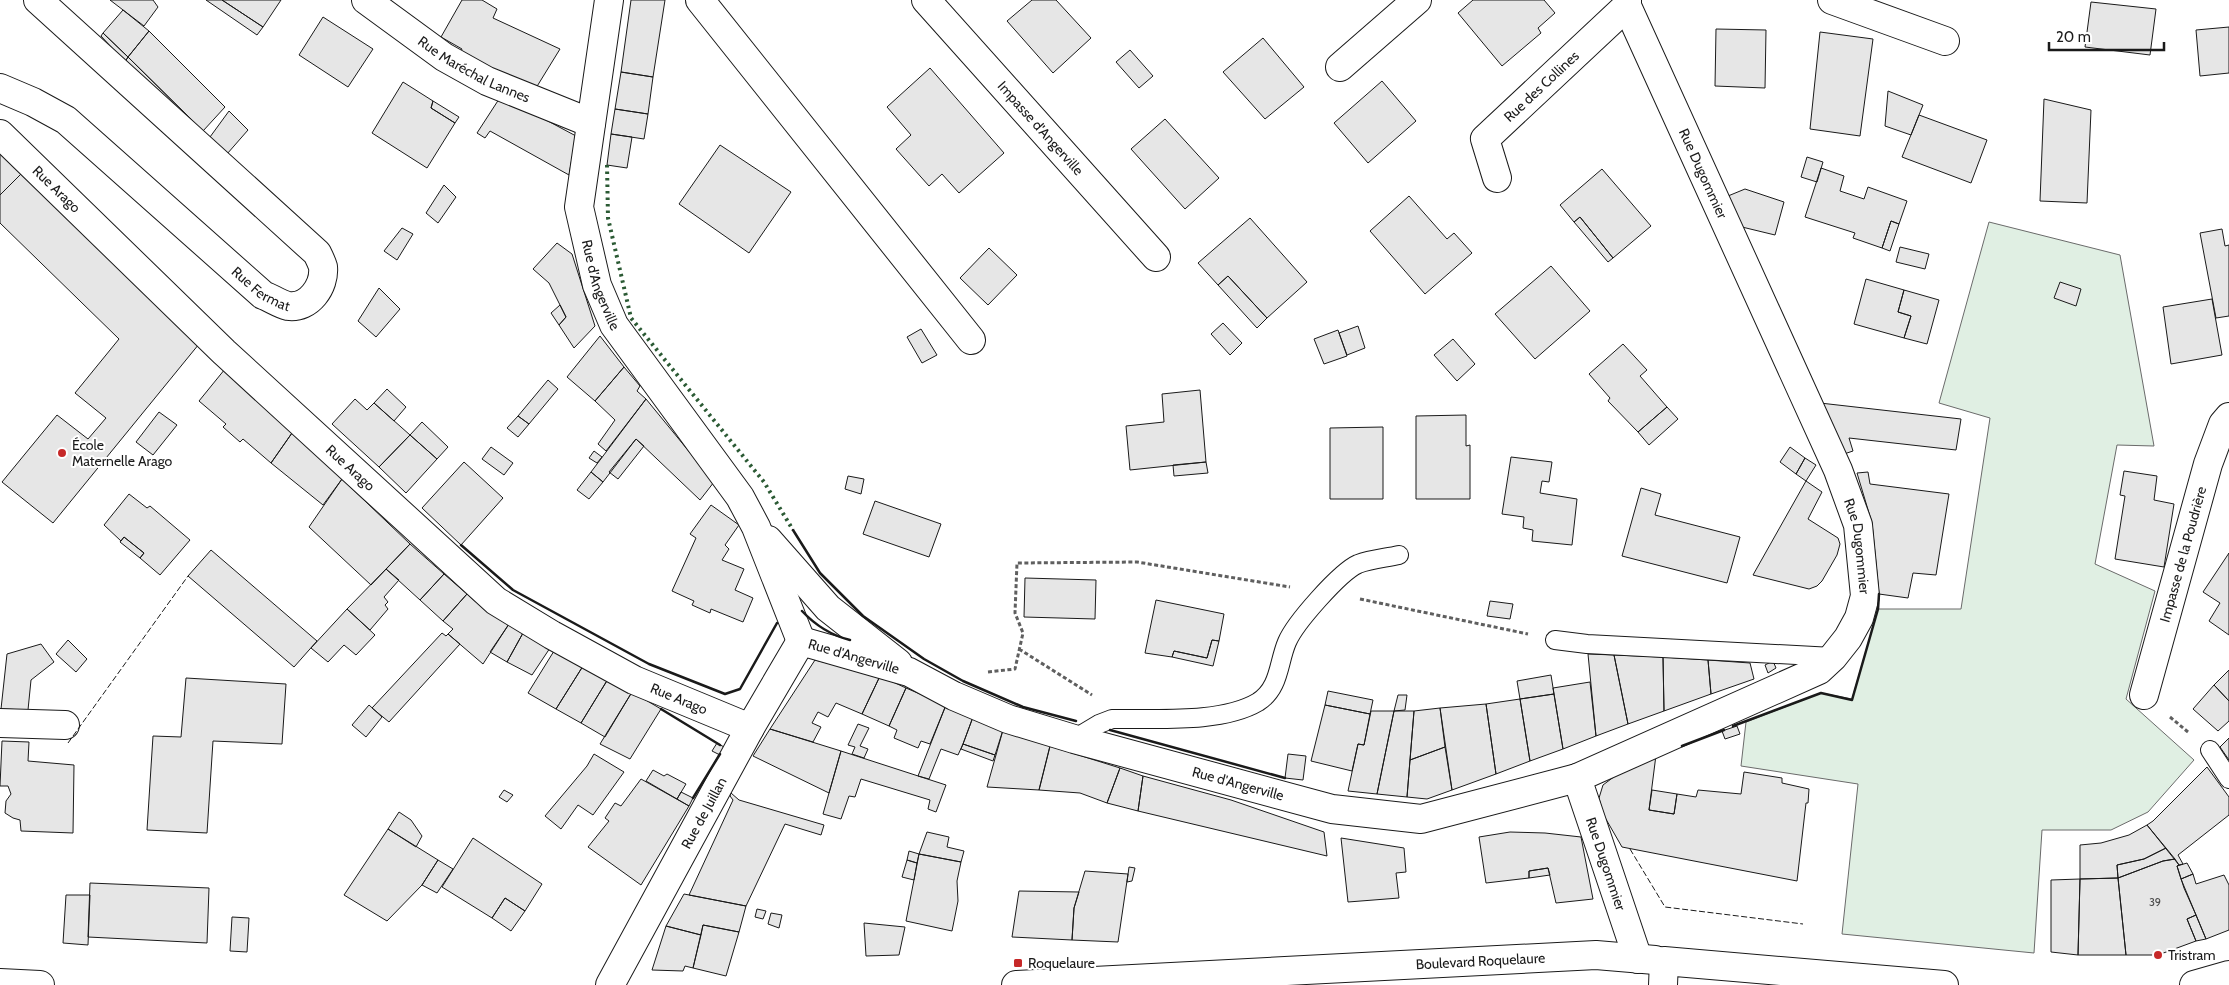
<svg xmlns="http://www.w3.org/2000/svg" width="2229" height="985" viewBox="0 0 2229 985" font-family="Cabin,sans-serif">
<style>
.green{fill:#e0efe3;stroke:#6a6a6a}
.building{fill:#e6e6e6;stroke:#1a1a1a}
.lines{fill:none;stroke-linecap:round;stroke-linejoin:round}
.lane-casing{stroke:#1a1a1a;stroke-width:20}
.street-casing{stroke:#1a1a1a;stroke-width:30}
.secondary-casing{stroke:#1a1a1a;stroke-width:30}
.path{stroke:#5f5f5f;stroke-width:3;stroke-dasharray:4 2.5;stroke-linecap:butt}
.lane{stroke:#fff;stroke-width:18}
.street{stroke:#fff;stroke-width:28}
.secondary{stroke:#fff;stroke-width:28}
.hedge{stroke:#2b5a34;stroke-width:4;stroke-dasharray:2.5 4;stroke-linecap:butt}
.fence{stroke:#1a1a1a;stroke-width:1;stroke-dasharray:6 2.5;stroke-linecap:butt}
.wall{stroke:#1a1a1a;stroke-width:2.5}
.poi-dot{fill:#c62828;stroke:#fff;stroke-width:2}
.labels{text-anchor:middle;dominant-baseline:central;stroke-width:4;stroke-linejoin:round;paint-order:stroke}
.number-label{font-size:11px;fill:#4d4d4d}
.street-label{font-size:14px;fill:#1a1a1a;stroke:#fff}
.poi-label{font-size:14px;fill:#1a1a1a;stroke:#fff;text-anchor:start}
</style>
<rect width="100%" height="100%" fill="#fff"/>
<path class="green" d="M1989,222L2120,255L2154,446L2117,445L2095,564L2155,591L2126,699L2194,760L2148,812L2111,830H2042L2034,953L1842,934L1858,784L1741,766L1746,722L1821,693L1852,699L1878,609H1961L1990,418L1939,403Z"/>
<path class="building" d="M110,0H153L158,7L144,26Z
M206,0H222L263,27L257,35Z
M222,0H281L263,27Z
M462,0H482L497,9L493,18L560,49L536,88L460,54L462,49L441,37Z
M631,0H665L653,77L621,72Z
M1032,0H1056L1091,38L1053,73L1007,21Z
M1473,0H1544L1555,13L1538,28L1541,33L1502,66L1458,13Z
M2091,2L2156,9L2150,55L2085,47Z
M123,10L149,31L128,57L103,33Z
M323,17L373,49L348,87L299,55Z
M2229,27V73L2200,76L2196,30Z
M1716,29L1766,30L1765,88L1715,86Z
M149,31L225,107L203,131L128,57Z
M1820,32L1873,39L1860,136L1810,129Z
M103,33L128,57L125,62L101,36Z
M1263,38L1304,87L1265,119L1223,72Z
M1130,50L1153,76L1139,88L1116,62Z
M128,57L203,131L199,135L125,62Z
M930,68L1004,153L959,193L942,174L929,186L896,149L911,135L887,107Z
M621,72L653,77L648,114L615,109Z
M1382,81L1416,121L1368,163L1334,123Z
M403,82L433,101L431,108L455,123L427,168L372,133Z
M1888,91L1923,105L1911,135L1885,126Z
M501,96L576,136L569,175L490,131L485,138L477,133Z
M2044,99L2091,110L2087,203L2040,201Z
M433,101L459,117L455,123L431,108Z
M615,109L648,114L644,139L611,134Z
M229,111L248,130L227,154L210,137Z
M1919,115L1987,140L1971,183L1902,157Z
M1165,119L1219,178L1185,209L1131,149Z
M611,134L632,137L627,168L607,165Z
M720,145L791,192L749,253L679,204Z
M0,148L24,171L0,195Z
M1807,157L1823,162L1817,182L1801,177Z
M1821,168L1844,176L1840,191L1864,199L1868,187L1907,201L1899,224L1891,221L1882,248L1853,238L1855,233L1805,217Z
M1602,169L1651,226L1613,258L1580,217L1574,222L1560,205Z
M24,171L199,344L53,523L2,482L57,415L88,439L106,418L75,393L119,339L0,223V195Z
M444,185L456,197L438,223L426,213Z
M1745,189L1784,202L1775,235L1742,227L1728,196Z
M1409,196L1447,239L1454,233L1472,253L1425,294L1370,231Z
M1580,217L1613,258L1608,262L1574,222Z
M1250,218L1307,282L1267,318L1228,276L1218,285L1198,263Z
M1891,221L1899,224L1890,251L1882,248Z
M402,228L413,234L397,260L384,251Z
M2222,229L2225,246L2229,245V316L2216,318L2200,233Z
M557,243L572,254L595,326L574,348L559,325L566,317L549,283L533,269Z
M1900,247L1929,254L1925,269L1896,262Z
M989,248L1017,275L988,305L960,278Z
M1551,266L1590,311L1535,359L1495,314Z
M1228,276L1267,318L1257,328L1218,285Z
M1866,279L1904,290L1898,312L1911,316L1904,338L1854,324Z
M2060,282L2081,289L2076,306L2054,298Z
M379,288L400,309L376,337L358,321Z
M1904,290L1939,300L1927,344L1904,338L1911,316L1898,312Z
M2212,299L2222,355L2171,364L2163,307Z
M560,305L566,317L559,325L551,313Z
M1223,323L1242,343L1230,355L1211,334Z
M1358,326L1365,348L1347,355L1339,333Z
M921,329L937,355L922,363L907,337Z
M1338,330L1347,356L1324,364L1314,339Z
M600,336L624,367L595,401L567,377Z
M1453,339L1475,364L1457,381L1434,355Z
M1623,344L1647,370L1640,376L1667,407L1638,432L1608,401L1610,398L1589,374Z
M624,367L640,386L637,391L646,399L606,451L598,444L615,420L595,401Z
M225,369L292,433L271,463L243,439L240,442L223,427L226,424L199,401Z
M548,380L558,389L529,424L518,416Z
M387,389L406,407L394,421L374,403Z
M1200,390L1206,462L1130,470L1126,426L1164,422L1162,394Z
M355,399L367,410L374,403L410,435L379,467L332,424Z
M646,399L714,482L700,500L636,439L603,482L591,472Z
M1820,403L1961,419L1956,450L1849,438L1853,451L1841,455Z
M1667,407L1678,419L1649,445L1638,432Z
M159,412L177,425L153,455L136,442Z
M1466,415V446L1470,445V499H1416V416Z
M518,416L529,424L518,437L507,428Z
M422,422L448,447L437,459L410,435Z
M1383,427V499H1330V428Z
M292,433L342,479L323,505L271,463Z
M410,435L437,459L406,493L379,467Z
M636,439L644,446L618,479L609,472Z
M491,447L513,463L504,475L482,459Z
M1790,447L1805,458L1796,474L1780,462Z
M594,451L602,457L597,463L589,458Z
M1511,457L1552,462L1549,482L1542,481L1540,493L1577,499L1572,545L1532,541L1533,530L1523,528L1524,517L1502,514Z
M1805,458L1816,465L1806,481L1796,474Z
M464,462L503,498L461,545L422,508Z
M1206,462L1208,473L1174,476L1173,465Z
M2124,471L2157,476L2154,500L2174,504L2164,567L2115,559L2125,496L2120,495Z
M591,472L603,482L589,499L577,490Z
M1868,472L1870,484L1949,494L1936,575L1913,573L1908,598L1879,594L1872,523L1857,473Z
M848,476L864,479L861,494L845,489Z
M342,479L410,544L371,585L309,527Z
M1806,481L1822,492L1808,519L1838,538L1840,544L1837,555L1822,581L1817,586L1809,589L1753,575Z
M1641,488L1661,494L1655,515L1740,537L1727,583L1622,556Z
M129,494L147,508L150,506L190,540L160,575L140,558L144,553L124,537L121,541L104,525Z
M875,501L941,524L929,557L863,534Z
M711,505L739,525L725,545L729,549L722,560L744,569L735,590L753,598L743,622L711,609L710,613L692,605L694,601L672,591L696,538L690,534Z
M124,537L144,553L140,558L120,542Z
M410,544L444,574L420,600L386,569Z
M211,550L317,641L294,667L188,576Z
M2229,553V635L2209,621L2220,603L2203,592Z
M386,569L399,580L384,597L388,602L385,605L388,609L370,630L347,609Z
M444,574L467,594L443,621L420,600Z
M1025,578L1096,580L1095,619L1024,617Z
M467,594L485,610L509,624L483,664L448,634L453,629L443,621Z
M1156,600L1224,614L1219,641L1212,640L1207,658L1174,651L1172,657L1145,653Z
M1490,601L1513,604L1510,619L1487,616Z
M347,609L375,635L356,655L344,645L328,662L311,648Z
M509,624L523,633L507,662L490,652Z
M442,633L446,636L448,634L460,644L389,722L372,708Z
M523,633L550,648L532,675L507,662Z
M68,640L87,659L76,672L56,654Z
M1212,640L1219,641L1213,666L1172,657L1174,651L1207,658Z
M41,644L54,662L31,680L28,710L1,709L7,654Z
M554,651L583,666L556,709L528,693Z
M1588,654L1614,655L1628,724L1596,736Z
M1614,655L1663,657L1664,711L1628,724Z
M1663,657L1708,660L1711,694L1664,711Z
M815,660L880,676L862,714L836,703L828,717L818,712L812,723L821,727L813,742L770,729Z
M1708,660L1750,663L1754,679L1711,694Z
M1773,661L1776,668L1768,673L1765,665Z
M583,666L608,679L581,723L556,709Z
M2229,670V701L2214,685Z
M1551,675L1554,694L1520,699L1517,681Z
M880,676L906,688L889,726L862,714Z
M186,678L286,684L282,744L213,741L207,833L147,830L153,736L181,737Z
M608,679L632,692L605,737L581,723Z
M1590,682L1596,736L1563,749L1553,688Z
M2214,685L2229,701V721L2218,731L2193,709Z
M906,688L946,705L930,744L921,741L918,748L894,738L897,730L889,726Z
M1328,691L1373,700L1370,714L1325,705Z
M632,692L661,709L630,759L600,744Z
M1554,694L1563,749L1530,761L1520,699Z
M1398,695H1407L1405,710L1394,711Z
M1520,699L1530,761L1496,774L1486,704Z
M1486,704L1496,774L1452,790L1440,708Z
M369,705L382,717L366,737L352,725Z
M946,705L973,717L963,744L958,755L941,749L929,779L918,776Z
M1325,705L1370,714L1364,745L1358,744L1352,771L1311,761Z
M1440,708L1445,747L1410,760L1414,711Z
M1371,711H1394L1377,794L1348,791L1358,744L1364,745Z
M1394,711H1414L1407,797L1377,794Z
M973,717L1003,730L995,755L963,744Z
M858,724L869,728L860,746L868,749L864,758L852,754L855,747L848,745Z
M1737,726L1740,734L1725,739L1722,731Z
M770,729L841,751L829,793L753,756Z
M1003,730L1050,746L1039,790L987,787Z
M2229,738V760L2220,747Z
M2,741L29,742L28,761L74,765L73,833L21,831L20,820L13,818L5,813L6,801L11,794L8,786H0Z
M717,743L724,747L720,755L712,751Z
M963,744L995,755L993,761L961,749Z
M1050,746L1120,768L1107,803L1080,793L1039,790Z
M1445,747L1452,790L1427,799L1407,797L1410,760Z
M841,751L946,785L936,812L928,809L930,800L861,779L855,797L849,796L841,819L823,814Z
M594,754L624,772L593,815L578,805L561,829L545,816L587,766Z
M1288,754L1306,756L1303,780L1285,778Z
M1656,755L1649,810L1674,814L1677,794L1696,797L1698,790L1741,794L1744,772L1782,778V783L1809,789L1808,803H1806L1797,881L1622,847L1603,814L1599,798L1603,785L1615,776Z
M2207,767L2229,797V815L2178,855L2183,864L2179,865L2147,825L2153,821Z
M1120,768L1143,776L1138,811L1107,803Z
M653,770L664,776L667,774L686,784L677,799L646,781Z
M1143,776L1231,800L1324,832L1327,856L1138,811Z
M641,779L689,806L641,885L588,847L609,821L605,818L615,803L621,806Z
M504,790L513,795L507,802L499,797Z
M1652,790L1677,794L1674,814L1649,810Z
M681,792L693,798L689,806L677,799Z
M731,793L739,800L824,825L821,835L785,824L746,906L689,895L733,800L730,796Z
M399,812L411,820L422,836L416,847L388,829Z
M2147,825L2166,848L2144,859L2117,865L2118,878L2080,879V845L2101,843L2129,835Z
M388,829L438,860L422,885L387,921L344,895Z
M927,832L949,837L947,847L964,851L961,862L919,854Z
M1510,832L1545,833L1581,837L1593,899L1556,903L1548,868L1529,871V878L1486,883L1479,837Z
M473,838L542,884L525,911L505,898L492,918L442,887Z
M1341,838L1404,848L1406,872L1396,873L1399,898L1348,902Z
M2166,848L2175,859L2163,861L2118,878L2117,865L2144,859Z
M909,851L919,854L917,863L907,860Z
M919,854L961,862L957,881L958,901L952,931L906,921Z
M2175,859L2179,865L2177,866L2184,888L2196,915L2187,919L2196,941L2158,955H2126L2118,878L2163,861Z
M438,860L453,869L437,893L422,885Z
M907,860L917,863L914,880L902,877Z
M2187,863L2193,874L2181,879L2177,866Z
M1129,867L1135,868L1132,881L1127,882Z
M1548,868L1550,875L1529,878V871Z
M1085,871L1128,874L1118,942L1072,940L1074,908Z
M2193,874L2196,884L2224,875L2229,885V930L2206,939L2181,879Z
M2118,878L2126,955H2078L2080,879Z
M2080,879L2078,955L2051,952V880Z
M90,883L209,888L207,943L88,937Z
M1019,891L1079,892L1074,908L1072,940L1012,937Z
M684,894L746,906L739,932L703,925L701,935L666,926Z
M66,895H90L88,945L63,943Z
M505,898L525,911L511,931L492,918Z
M757,909L766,911L763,919L755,917Z
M771,913L782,915L779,928L768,924Z
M2196,915L2206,939L2196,941L2187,919Z
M232,917L249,918L247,952L230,951Z
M864,923L905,927L899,955L866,956Z
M703,925L739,932L726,976L693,968Z
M666,926L701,935L693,968L685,966L683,971L652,970Z"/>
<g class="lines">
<g class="lane-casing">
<path id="lane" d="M1555,640L1587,644L1833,657
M1074,739L1099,724L1112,719C1154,718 1221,724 1258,702C1280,688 1278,663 1287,642C1295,623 1340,572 1358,564C1371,559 1386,558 1399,555
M2210,750L2229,779"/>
</g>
<g class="street-casing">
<g id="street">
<path id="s1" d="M366,0L444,57L487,81L591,123"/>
<path id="s2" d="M609,0L579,207L597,285L614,325L740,497L756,527L801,641"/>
<path d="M700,0L971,340"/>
<path id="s3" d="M926,0L1156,257"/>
<path id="s4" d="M1627,0V6L1838,470L1858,525L1865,596L1859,618L1848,638L1833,657L1819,670L1577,778L1638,959"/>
<path d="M1832,0L1945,41"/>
<path d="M1340,67L1417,0"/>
<path id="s5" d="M0,88L33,102L66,120L263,295C271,298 280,304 288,306C309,309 325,286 323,267C322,263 319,257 317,253L38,0"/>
<path id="s6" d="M0,134L224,352L496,601L552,635L634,680L750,728"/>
<path id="s7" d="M1497,178L1485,139L1627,6"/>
<path d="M768,540L828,608L898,663"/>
<path id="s8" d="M801,641L909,672L954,696L1008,719L1074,739L1332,809L1421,819L1577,778"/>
<path id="s9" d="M2144,695L2208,464L2223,424L2229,417"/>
<path d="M0,723L65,725"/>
<path d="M0,983L40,985"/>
<path id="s10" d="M610,985L750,728L801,641"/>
<path id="s11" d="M1016,985L1596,955L1655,960"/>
</g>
</g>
<g class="secondary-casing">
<path id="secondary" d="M1663,985L1664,961L1944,985
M2194,985L2229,975"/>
</g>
<path class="path" d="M1360,599L1528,634
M1019,649L1092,695
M988,672L1015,669L1023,633L1015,613L1017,563L1137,562L1290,587
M2170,717L2188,732"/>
<use href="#lane" class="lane"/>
<use href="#street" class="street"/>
<use href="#secondary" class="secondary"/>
<path class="hedge" d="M607,165L608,218L631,318L764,482L793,530"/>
<path class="fence" d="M68,743L188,576
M1630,849L1665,907L1803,924"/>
<path class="wall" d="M793,530L820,573L863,616L924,659L963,681L1023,707L1076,721
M461,545L513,590L649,664L725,694L740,689L777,623
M802,611C816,626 830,635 850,640
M661,709L720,745
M1733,726L1821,693L1852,700L1878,609L1879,594
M1110,730L1285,778
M1682,746L1724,730
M693,798L720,754"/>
</g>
<g class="poi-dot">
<circle cx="62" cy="453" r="5"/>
<circle cx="2158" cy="955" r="5"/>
<rect x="1013" y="958" width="10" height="10" rx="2.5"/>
</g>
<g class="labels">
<g class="number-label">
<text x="2155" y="902">39</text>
</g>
<g class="street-label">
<text stroke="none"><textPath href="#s1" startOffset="129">Rue Maréchal Lannes</textPath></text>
<text stroke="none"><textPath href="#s7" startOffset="118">Rue des Collines</textPath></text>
<text stroke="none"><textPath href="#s3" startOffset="172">Impasse d'Angerville</textPath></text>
<text stroke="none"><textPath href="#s4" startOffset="190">Rue Dugommier</textPath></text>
<text stroke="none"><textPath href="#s6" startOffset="79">Rue Arago</textPath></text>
<text stroke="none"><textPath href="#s5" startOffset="332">Rue Fermat</textPath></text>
<text stroke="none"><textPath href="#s2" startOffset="290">Rue d'Angerville</textPath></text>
<text stroke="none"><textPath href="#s6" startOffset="484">Rue Arago</textPath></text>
<text stroke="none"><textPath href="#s4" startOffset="595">Rue Dugommier</textPath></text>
<text stroke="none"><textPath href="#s9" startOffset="146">Impasse de la Poudrière</textPath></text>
<text stroke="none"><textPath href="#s8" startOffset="55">Rue d'Angerville</textPath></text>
<text stroke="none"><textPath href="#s6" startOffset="889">Rue Arago</textPath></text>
<text stroke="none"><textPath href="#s8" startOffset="461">Rue d'Angerville</textPath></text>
<text stroke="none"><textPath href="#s10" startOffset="196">Rue de Juillan</textPath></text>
<text stroke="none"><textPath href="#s4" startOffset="1090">Rue Dugommier</textPath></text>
<text stroke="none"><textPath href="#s11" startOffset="465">Boulevard Roquelaure</textPath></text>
</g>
<g class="poi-label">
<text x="72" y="445">École<tspan x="72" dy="16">Maternelle Arago</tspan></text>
<text x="2168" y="955">Tristram</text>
<text x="1028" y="963">Roquelaure</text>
</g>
</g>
<path d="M2049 42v8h115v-8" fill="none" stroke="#1a1a1a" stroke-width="2.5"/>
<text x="2056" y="42" font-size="15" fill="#1a1a1a" stroke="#ffffff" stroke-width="4" paint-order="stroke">20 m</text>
</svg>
